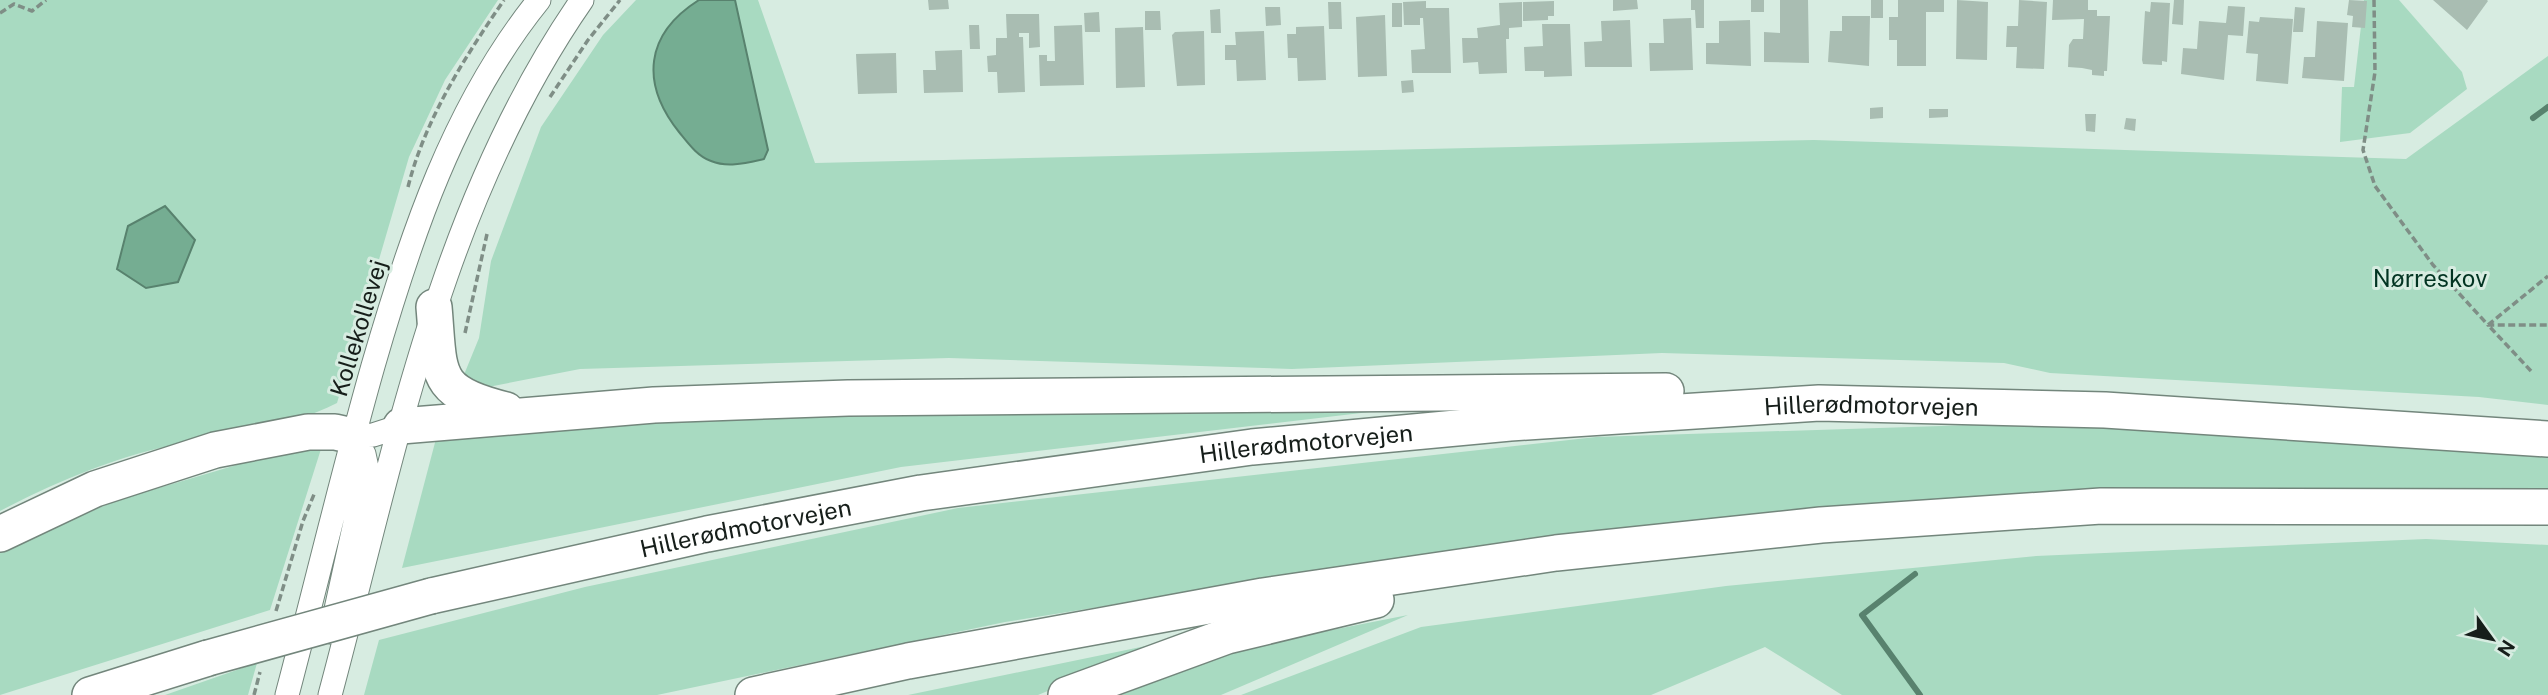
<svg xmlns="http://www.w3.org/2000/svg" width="2548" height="695" viewBox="0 0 2548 695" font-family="'Public Sans',sans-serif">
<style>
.green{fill:#a8dac1}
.water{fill:#75ad92;stroke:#58826e;stroke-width:2}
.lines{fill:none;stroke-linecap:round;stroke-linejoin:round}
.stream{stroke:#58826e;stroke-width:6}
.building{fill:#a9bdb2}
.minor-casing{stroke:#73867c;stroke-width:25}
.highway-casing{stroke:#73867c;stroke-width:38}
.path{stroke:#7f8e86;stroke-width:3.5;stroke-dasharray:7 3.5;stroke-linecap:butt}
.minor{stroke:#fff;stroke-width:23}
.highway{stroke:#fff;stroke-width:35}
.highway-bridge-casing{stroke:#73867c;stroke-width:38;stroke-linecap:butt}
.highway-bridge{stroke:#fff;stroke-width:35}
.labels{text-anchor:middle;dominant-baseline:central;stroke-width:6;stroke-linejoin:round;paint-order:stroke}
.park-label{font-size:24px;fill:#023422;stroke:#d7ece1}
.street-label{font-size:24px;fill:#161e1a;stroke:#d7ece1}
</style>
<rect width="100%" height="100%" fill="#d7ece1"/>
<path class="green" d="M0,0H498L445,80L409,157L337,403C282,431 219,435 160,448C105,461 50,485 0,511Z
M636,0H758L815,163L1814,140L2406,159L2548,56V405L2479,397L2050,373L2004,363L1662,353L1292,369L949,358L580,369L483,388L461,382L479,338L491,261L541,127L603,35Z
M2364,0H2399L2462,72L2467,89L2410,133L2340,142L2342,87H2354Z
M848,398L1378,411L901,467L402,568L437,435Z
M2065,422L2548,451V490L2009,494L1537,537L1005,622L657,695H364L379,640L585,587L958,508L1596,437Z
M298,447L321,449L270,610L0,695V550L118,500Z
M2426,539L2548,545V695H1842L1765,647L1651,695H1241L1421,627L1726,586L2036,556Z
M1408,615L1221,695H1121L1231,650Z
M1165,642L1038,695H908Z
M257,663L248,695H165Z"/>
<path class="water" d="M699,0H735L768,150L764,159C746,163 728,168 711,161C697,156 688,143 679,132C640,83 645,34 699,0Z
M165,206L195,240L178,282L146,288L117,269L128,226Z"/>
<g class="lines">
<path class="stream" d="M2533,118L2548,107
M1915,574L1862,615L1920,695"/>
</g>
<path class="building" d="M928,0H948L949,9L929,10Z
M1613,0H1637L1638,9L1613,11Z
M1691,0H1704V28H1696L1695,10H1691Z
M1751,0H1764V12H1751Z
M1780,0H1808L1809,63L1764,62V32L1780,33Z
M1871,0H1883V18H1871Z
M1898,0H1944V12H1926V66H1897V40H1889V17H1898Z
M1957,0L1988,2L1987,60L1956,59Z
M2019,0L2047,2L2044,69L2016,68L2017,47H2006L2007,26H2018Z
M2053,0H2088V10H2097V16H2110L2107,71H2104V76L2092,75V70L2082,68L2068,67L2069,45L2073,39H2083L2084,19L2052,20Z
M2174,0H2184L2183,25L2172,24Z
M2349,0L2367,1L2365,28L2352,27L2353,16L2347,15Z
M2433,0H2487L2488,1L2467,30Z
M1426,1V8H1449L1451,73H1412L1411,50L1425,49L1423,18H1420V25H1404L1403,2Z
M1554,1V16H1548V20L1523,21V2Z
M1328,2H1341L1342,29H1329Z
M1522,2V27L1509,28V39H1506L1507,73L1479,74L1478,62L1463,63L1462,38H1478L1477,28L1500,25L1499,3Z
M2151,2L2170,3L2167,62L2162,61V65L2143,64L2142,60L2145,11L2150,12Z
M1392,3H1402V27H1392Z
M2228,6L2245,7L2243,36L2228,35L2224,80L2181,74L2183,48L2197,49L2199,21L2226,23Z
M1265,7H1280L1281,25L1266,26Z
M2295,7L2305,8L2303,32H2293Z
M1220,9L1221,33H1211L1210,10Z
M1145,11H1160L1161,30H1145Z
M1099,12L1100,32H1085L1084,13Z
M1006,14H1039L1040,47L1029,48V33H1019V37H1023L1025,92L998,93L997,72H988L987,56L996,55V38H1007Z
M1385,15L1387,76L1358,77L1356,17Z
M1842,16H1870L1869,66L1828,62L1830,31H1842Z
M2260,17L2293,19L2288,84L2256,81L2258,54L2246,53L2249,21L2259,22Z
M1691,18L1693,70L1650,71L1649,43H1664L1663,19Z
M1630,20L1632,67H1585L1584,42L1602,41L1601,21Z
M1750,20L1751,66L1706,64V43H1719V21Z
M2317,21L2348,23L2344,81L2302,78L2304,57H2315Z
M1542,24H1570L1572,76L1544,77V71H1525L1524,47L1543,46Z
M969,25H979L980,49H970Z
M1082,25L1084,85L1040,86L1039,55H1047V61H1055L1054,26Z
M1324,26L1326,80L1298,81L1297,58H1288L1287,34H1296V27Z
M1143,27L1145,87L1116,88L1115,28Z
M1204,31L1205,85L1177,86L1172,35L1175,32Z
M1264,31L1266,80L1237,81L1236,60H1225V45H1236L1235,32Z
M962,50L963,92L924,93L923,70H936L935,51Z
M896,53L897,93L858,94L856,54Z
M1413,80L1414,92L1402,93L1401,81Z
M1883,107V118L1870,119V108Z
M1929,109H1948V117L1929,118Z
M2085,114H2096L2095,132L2086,131Z
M2126,118L2136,119L2135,131L2124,129Z"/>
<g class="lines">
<g class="minor-casing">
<path id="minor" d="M353,436L373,435L401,426
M331,632L367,468L364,454L353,436
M287,695C316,585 342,475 373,366C410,238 454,105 539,0
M330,695C394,457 439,206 582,0"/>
</g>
<g class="highway-casing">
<g id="highway">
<path d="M434,307C440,375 432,392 506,410"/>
<path d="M401,426L654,405L848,398L1666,391"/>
<path d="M0,534L95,489L215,450L308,432H335L353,436"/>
<path id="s1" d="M431,596L707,534L921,493L1252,447L1510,423L1819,403L2105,410L2548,439"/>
<path d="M90,695L208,658"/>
<path d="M753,695L908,661L1263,596L1556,553L1821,525L2101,506L2548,507"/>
<path d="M1066,695L1227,636L1376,600"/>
</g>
</g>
<path class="path" d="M2374,0L2375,72L2363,150L2375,186L2433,265L2488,325H2548
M0,13L14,4L32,11L46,0
M550,97L588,40L620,0
M408,187C425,119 465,57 504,0
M465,333L487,234
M2531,371L2488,325L2548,276
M276,611L303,521L315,492
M254,695L260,672"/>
<use href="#minor" class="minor"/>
<use href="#highway" class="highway"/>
<g class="highway-bridge-casing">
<path id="highway-bridge" d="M208,658L431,596"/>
</g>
<use href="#highway-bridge" class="highway-bridge"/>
</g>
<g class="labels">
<g class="park-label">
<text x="2430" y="278">Nørreskov</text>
</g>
<g class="street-label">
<text transform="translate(358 328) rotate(-73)">Kollekollevej</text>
<text stroke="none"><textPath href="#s1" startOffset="1456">Hillerødmotorvejen</textPath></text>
<text stroke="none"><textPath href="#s1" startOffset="889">Hillerødmotorvejen</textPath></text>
<text stroke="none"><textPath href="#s1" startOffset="322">Hillerødmotorvejen</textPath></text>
</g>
</g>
<g transform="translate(2492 639) rotate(123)" stroke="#d7ece1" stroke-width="5" paint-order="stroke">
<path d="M0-5L12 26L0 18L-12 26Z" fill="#161e1a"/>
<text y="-10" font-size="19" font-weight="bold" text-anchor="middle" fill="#161e1a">N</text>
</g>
</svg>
